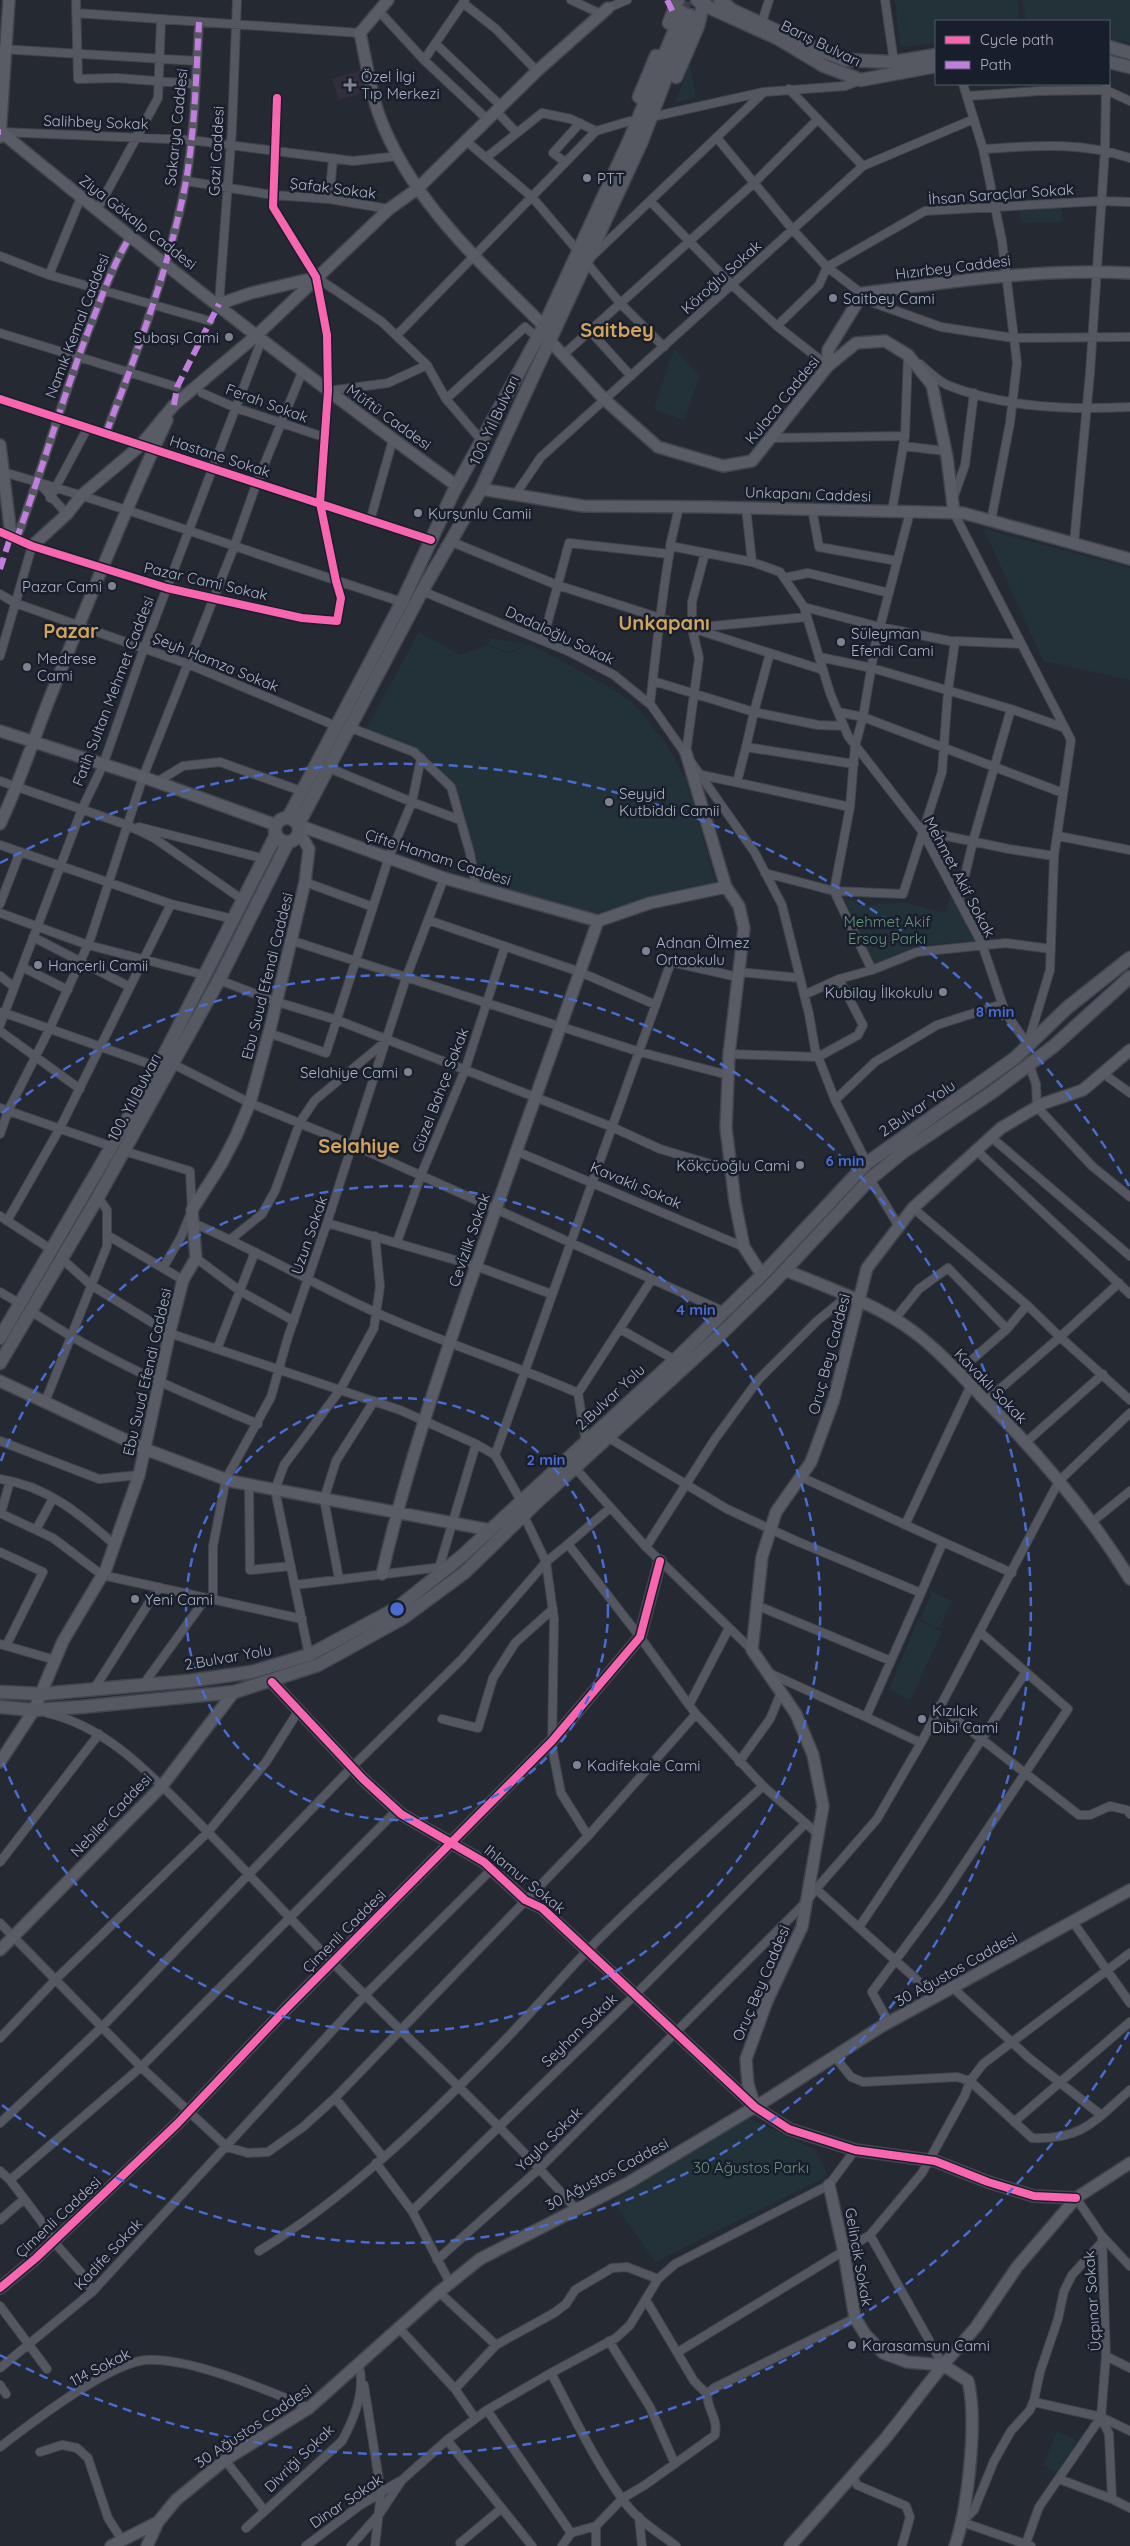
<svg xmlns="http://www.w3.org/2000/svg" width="1130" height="2546" viewBox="0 0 1130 2546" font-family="Quicksand,sans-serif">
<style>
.medical{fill:#322e3b}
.green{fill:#233238}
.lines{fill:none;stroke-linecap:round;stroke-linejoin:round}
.primary-tunnel{stroke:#3a3e48;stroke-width:12;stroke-dasharray:12 6;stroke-linecap:butt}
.street-casing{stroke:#41444b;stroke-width:10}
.secondary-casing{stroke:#41444b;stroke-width:14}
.primary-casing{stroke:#42464f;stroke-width:15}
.street{stroke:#555760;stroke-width:8}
.secondary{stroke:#595b65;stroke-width:11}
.primary{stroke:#575962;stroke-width:12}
.quiet{stroke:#c07fdc;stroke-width:6;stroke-dasharray:12 6;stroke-linecap:butt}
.cycleway-casing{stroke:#191e2c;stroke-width:11}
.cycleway{stroke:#f766af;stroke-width:8}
.ring{fill:none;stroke:#486cd2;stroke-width:2.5;stroke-dasharray:9 6}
.poi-dot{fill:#7e8291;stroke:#191e2c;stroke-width:2}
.labels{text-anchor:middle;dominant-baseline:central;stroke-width:5;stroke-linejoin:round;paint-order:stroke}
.street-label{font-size:15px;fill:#aeb2c4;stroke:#191e2c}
.poi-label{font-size:15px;fill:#aeb2c4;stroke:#191e2c;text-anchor:start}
.park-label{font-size:15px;fill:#669479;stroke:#191e2c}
.district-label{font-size:20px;font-weight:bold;fill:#d1a45c;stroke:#191e2c}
.centre{fill:#486cd2;stroke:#191e2c;stroke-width:2.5}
.ring-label{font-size:15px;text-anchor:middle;font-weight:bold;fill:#486cd2;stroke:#191e2c;stroke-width:5;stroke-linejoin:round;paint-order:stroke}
</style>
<rect width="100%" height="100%" fill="#252932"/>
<path class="medical" d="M361,70L367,91L339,100L332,79Z"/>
<path class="green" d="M895,0H1018L1019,21H936V43L900,47Z
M1022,0H1130V43L1109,39V21H1026Z
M690,64L696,97L675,103Z
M1062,207V222L1021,223L1019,210Z
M674,349L700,375L684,420L654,409Z
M984,529L1130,568V680L1043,661Z
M419,632L460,655L487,646L510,653L530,644L602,683L632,702L666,743L685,778L717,886L596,913L478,884L472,849L454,785L416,749L366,729Z
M490,638L527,644L510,652L488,645Z
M950,894L977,941C952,943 926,943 902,951C892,954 884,961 873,964L844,898L860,905L907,903L946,913Z
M932,1592L952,1601L939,1629L920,1619Z
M918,1620L942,1632L910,1701L889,1689Z
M749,2118L816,2150L828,2176L655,2262L613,2201Z
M1057,2431L1077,2441L1056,2473L1044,2465Z"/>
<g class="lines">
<path class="primary-tunnel" d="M682,12L686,0"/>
<g class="street-casing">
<path id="street" d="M76,0L78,79L117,78L195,84
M571,0L601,14
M885,0L894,62
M463,3L496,29L537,71
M608,8L627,0
M378,10L424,60L488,120
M76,13L360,33
M762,22L769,0
M436,44L502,107
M0,49L197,61
M424,60L465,0
M963,84L983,149L1002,241L1017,363L1010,423L991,521
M789,89L863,166
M968,96L1039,91L1106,90L1130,101
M497,112L517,133
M656,116L764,92L845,86L861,80
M2,132L191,140L353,161L399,156
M717,138L793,230L827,267L874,303L941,327L1014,338L1130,337
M465,140L532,197L578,251
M983,149C1034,146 1081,141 1130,158
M487,157L542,113L571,119L596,131
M565,162L553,153L580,123
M186,181L273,195L329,199L389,209
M329,199L333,159
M650,201L732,285L777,326L828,366
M97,210L158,98L161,20
M0,256L49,275L210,321
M827,267L925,211L1101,201L1130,202
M49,275L81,197
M316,277L382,322L427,365L446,399L482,441
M219,304L232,129L237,0
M777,326L819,285L827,267
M590,331L631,376
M0,333L177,387
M397,335L596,131L630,121
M664,347L620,303L586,262L764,92
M563,355L754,183L818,119
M920,364C928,371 938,381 947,385C1005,408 1069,410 1130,407
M328,391L388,383L427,365
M202,393L236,408L324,437
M0,399L431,540
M446,399L525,327L537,337
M106,433C137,353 170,265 186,181C195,129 196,75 199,22
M905,436L908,355
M771,438L905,436L892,511
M903,446L945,451
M0,471C136,510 268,559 402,602
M38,482L67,514
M515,495L541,457L863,166L974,119
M954,496L965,465L974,393
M50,498L88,427
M679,507L670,546L752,562L780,572L804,607L830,693L848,736L922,831L982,944L1005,1012L1028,1045
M746,508L752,562
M812,509L819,547L897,561
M910,512L875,646L863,717L1063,793
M954,513L1071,740L1054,856L1050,970L1028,1043
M370,521L393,439
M0,532L32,546L167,588L302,618L337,621L341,598L336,581L320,503L328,391L327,335L316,277L273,207L277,98
M16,540C43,469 63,395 91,324C103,294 113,264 130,237
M452,542L557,585L823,670
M1074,543L1090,373L1105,149L1106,84
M705,553L692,602V628L807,617
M784,578L808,573L889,593
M422,591L570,652L614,675L651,705L755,853L782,905L809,1014L815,1049L835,1100L867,1163
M0,594L15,603L188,664L336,726
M804,607L880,627L955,642
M543,640L569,543L669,554
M0,656L32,546
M819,657L872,668L1011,709
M653,681L754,712L770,653
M650,704C656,653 661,601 670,550
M838,712L863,717L855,746L850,807L834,891L872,970
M351,728L414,752L451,787L470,853L476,887
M746,747L754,712L818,725L844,726
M686,753L699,658L692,628
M329,768L412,802L460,820
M702,775L850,807
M0,781L127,825L154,838L243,900
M157,782L183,766L220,762L301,791
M737,782L746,747L854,764
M139,827L265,859
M922,831L1009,849L1054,856
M1058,836L1130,850
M0,845L171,904L60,1128L7,1221
M765,873L834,891L903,894L942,772L948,691L955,641L1021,644
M305,882L373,907L389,857L412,802L421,758
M959,901L973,841L1011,709L1065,728
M0,904L20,852
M171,904L233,919
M0,913L88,945L204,975
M428,920L580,972L656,1005
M33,937L130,987
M293,941L640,1052L728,1075
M22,967L68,990
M739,972L800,978
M0,976L14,987
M219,980L277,1002L337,1020L612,1127L660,1149L731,1170
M804,995L839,979L872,970L917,952L1006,943L1051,949
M2,1012L158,1067
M0,1025L82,809L103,765L144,648L262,339
M0,1031L80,1089
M269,1033L326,1053L373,907
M729,1054L818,1057L858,1035L863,1025L839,979
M171,1063L250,1103L353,1145L725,1312
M1029,1064L1036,1084L1037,1107L1092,1166L1130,1197
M1104,1074L1130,1093
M835,1100L875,1062L937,1025L1002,1004
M0,1108L113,1147
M0,1134L8,1111L50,1028L90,940L143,777L234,547L257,482L303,370
M991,1137L1130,1256
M976,1150L1130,1294
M124,1151L190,1171L192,1210L181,1237L163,1268
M516,1151L744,1247
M870,1179L898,1225
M913,1208L1027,1305L1060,1337L986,1401
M0,1216L52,1250
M193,1223C256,1250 315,1285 377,1313C443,1343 512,1364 578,1393L652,1279
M327,1223L476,1266L551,1294
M107,1235L183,1280
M231,1239L262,1214L275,1191L300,1122L315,1100L385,1042
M397,1242L421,1175L465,1070L505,946
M61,1258L91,1285L169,1333L400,1410L476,1444
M196,1258L240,1291L294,1321
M1119,1283L1060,1337L1130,1400
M0,1292L19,1303
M31,1311C102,1359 179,1391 258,1424
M894,1320L919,1289L948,1268L1007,1329
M620,1329L675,1360
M217,1349L255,1252
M958,1372L1007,1329L1027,1305
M578,1393L586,1442
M45,1402L107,1246V1210L98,1197
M609,1438L727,1509L794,1540L921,1593L866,1717L769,1673
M0,1441L99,1479L139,1475
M1025,1443L1103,1374
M495,1455L671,962L738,977
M576,1469L646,1547L715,1439L759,1379L817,1321L840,1302L852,1298
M801,1477L943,1542L921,1593
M0,1479C47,1486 80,1514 115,1545
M249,1485L250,1570L291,1566
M0,1513L53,1538L102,1575L302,1619
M1,1513L10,1481
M1092,1522L1130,1491
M905,1525L971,1385
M36,1530L53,1498
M943,1542L1012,1573
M568,1544L610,1508
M646,1547L752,1650
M0,1552L43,1572L6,1646
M546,1562L554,1619L552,1747L561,1793L588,1836L696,1714L689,1705
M439,1568L476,1444L495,1455L521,1501L524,1516L546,1562L568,1544L640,1637L689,1705L729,1628
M339,1579L324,1499L336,1461L374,1401
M295,1585L442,1567
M213,1599V1546L226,1479L271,1397L288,1337L327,1223L406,978L444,878
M756,1605L891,1661
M0,1644L55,1660
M309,1655L275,1490L284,1465L340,1390L374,1328L380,1286L375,1236
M143,1685L206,1598
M94,1689L159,1587
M939,1706L1079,1815H1090L1110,1806L1127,1810L1130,1814
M47,1713C108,1727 152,1776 195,1819C244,1868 291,1920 339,1969C418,2049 501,2124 576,2209
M696,1714L763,1786L818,1834
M866,1717L921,1743
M442,1719L478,1728L493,1678L515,1643L553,1609
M739,1762L770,1719L781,1693
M0,1862L99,1734
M816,1889L877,1819L921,1743L1059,1481L1130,1413
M1073,1922L1130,2003
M0,1923L141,2067L227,2147L248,2153L268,2152L303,2127L335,2098L383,2157
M859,1927C917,1843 969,1756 1026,1672
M953,1988L1029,2058L1101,2115
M889,2023L872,1992L941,1899L1068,1709L980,1632
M0,2038L57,1978L208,1832L266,1762L299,1710
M835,2057L851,2077L863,2082L957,2077L970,2081L1032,2138C1083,2140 1094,2121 1130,2090
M335,2098L588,1836
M1014,2122L1130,2022
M0,2123L102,2027L352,1767L462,1659L546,1562
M376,2163L412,2211L450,2283
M0,2171L10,2180L41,2221L53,2241L86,2278L92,2292
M10,2180L141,2067L397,1810
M1076,2198L1102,2236L1106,2356L1130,2368
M412,2211L635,1995L805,1824
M0,2220L24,2199
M1102,2236L1130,2266
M259,2251C351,2195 430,2117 505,2040C533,2011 559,1980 587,1951C643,1894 704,1841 763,1786
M437,2260L540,2168L806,1902L816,1889L936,1997
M439,2292L496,2345L554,2313L566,2304L575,2290L612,2268L627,2267L658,2279
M646,2300L694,2381L707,2394
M0,2306L47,2369
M399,2328L455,2389L496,2345
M609,2341L650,2407L675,2464
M678,2352L870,2235
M943,2365L870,2235L922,2173L965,2095L970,2081L983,2064L1130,1953
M0,2368L92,2292L366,1994L492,1869
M0,2385L6,2394
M364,2385L381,2493L375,2546
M455,2389L475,2418
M1034,2402L1101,2417L1109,2434L1112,2499L1059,2479
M487,2410L571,2533
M1101,2417L1130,2431
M447,2440L532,2546
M0,2447C31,2423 109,2363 146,2360C188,2357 270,2391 309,2408
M40,2452L62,2445L77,2448L88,2458L108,2518L122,2540
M225,2460L264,2510
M853,2476L857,2485L906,2506L910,2517L902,2546
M1112,2499L1130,2508
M639,2517L642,2546
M596,2526L623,2498L645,2485L715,2435C718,2416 708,2413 707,2394L714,2388L855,2318
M246,2528L342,2441C354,2419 366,2391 359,2366
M460,2543L502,2508
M306,2546L359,2506L398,2482
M351,2546L380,2513L402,2480L447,2440L487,2410L551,2373
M562,2546L571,2533L596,2526V2546
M676,2546C659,2533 639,2521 626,2504C596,2464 574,2417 551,2373L616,2338L630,2325L658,2279L675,2264L829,2185L855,2150
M1025,2546L1039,2507L1101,2417L1106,2356
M1031,2546L962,2522L974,2510L994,2461L1011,2431L1030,2410L1034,2400L1040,2372L1058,2319L1064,2291L1072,2275L1102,2242"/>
</g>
<g class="secondary-casing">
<path id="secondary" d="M388,0L360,33C366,60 370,89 379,115C410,200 481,263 544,326
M1,132C150,254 301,373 457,486
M0,137L9,0
M219,304L251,293L314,278
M549,340L605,400L658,447L723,466L752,461L828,366L856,343L885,341L908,355L932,385L947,457L954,513
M828,366V350L863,293C952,282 1040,268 1130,273
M0,445L11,535
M481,489L583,506L711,507L963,513L1130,559
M32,546L67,514L82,495L140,446L174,405L257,335L389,209L417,189L537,71L608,8
M0,731L143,777L276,825
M686,753L726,887L739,906L744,928L729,1054L726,1128L735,1202L744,1247L762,1275
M0,824C21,780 35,734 53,690C89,599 126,508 167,420
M298,825L444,878L598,921
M598,921L650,903L726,887
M785,1270C826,1287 879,1305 914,1332C938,1350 959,1373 980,1395C1036,1451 1088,1511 1130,1579
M0,1381L145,1449L230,1481L490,1530
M382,1574C404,1478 435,1385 467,1292C510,1168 554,1044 598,921
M272,1682L363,1779L401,1814L484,1862L525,1900L542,1908L755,2107L789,2129L855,2150L935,2161L988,2182L1034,2196L1076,2198
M0,1762L34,1710L63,1641L106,1569L139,1475L171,1327L183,1280L196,1258L192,1210L222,1163L236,1136L250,1103L271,1025L305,882L309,849L299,832
M0,1950L162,1786L234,1692
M755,2107L748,2084L746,2059L767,2001L802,1927L823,1806L813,1755L796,1714L752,1650L762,1557L776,1512L811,1462L834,1399L867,1268L913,1208L1001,1128L1042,1104L1083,1090L1130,1050
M829,2185L844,2252L855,2318L865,2334L883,2353L907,2362L943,2365L968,2381C978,2420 968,2507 955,2546
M0,2288L36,2258L177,2124L285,2010L552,1741L640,1637L660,1561
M111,2546L158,2522
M147,2546L158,2522L176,2500L225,2460L309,2408L439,2292L480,2259L628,2183L768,2099L882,2026L1130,1890
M790,2546L885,2439L943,2365L976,2327L1017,2267L1076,2198L1130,2163"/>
</g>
<g class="primary-casing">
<path id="primary" d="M697,0L704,5L779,39L824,66L861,80L936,66
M720,0L732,10L814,48L845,60L894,62L936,55
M669,23L678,0
M1109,47L1130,53
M1109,62L1130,67
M676,77L698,26L704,0
M639,97L656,56
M288,818L402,602L453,493L544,326L629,141L682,12
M275 830a12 12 0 1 1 24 0a12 12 0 1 1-24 0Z
M298,825L422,591L481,489L641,143L690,15
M0,1338L158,1067L276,835
M0,1363L98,1197L219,980L288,842
M0,1692L41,1694L189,1681L252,1672L309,1655L397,1608L462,1556L675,1360L762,1275L867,1163L1015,1058L1068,1007L1130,958
M0,1707L34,1710L81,1707L234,1692L318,1665L403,1618L464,1573L536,1503L724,1331L772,1284L870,1179L903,1152L991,1093L1054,1046L1130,977"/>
</g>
<use href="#street" class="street"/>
<use href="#secondary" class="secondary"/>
<use href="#primary" class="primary"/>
<path class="quiet" d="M667,0L673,12
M0,132H1
M174,405L177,387L219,304
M106,433C137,353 170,265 186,181C195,129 196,75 199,22
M16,540C43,469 63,395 91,324C103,294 113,264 130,237
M0,569L11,535"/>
<g class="cycleway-casing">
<path id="cycleway" d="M0,399L431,540
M0,532L32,546L167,588L302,618L337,621L341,598L336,581L320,503L328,391L327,335L316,277L273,207L277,98
M272,1682L363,1779L401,1814L484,1862L525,1900L542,1908L755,2107L789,2129L855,2150L935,2161L988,2182L1034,2196L1076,2198
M0,2288L36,2258L177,2124L285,2010L552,1741L640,1637L660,1561"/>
</g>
<use href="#cycleway" class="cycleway"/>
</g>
<g class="ring">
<circle cx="397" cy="1609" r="211"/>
<path d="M1 1461A423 423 0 1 1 1 1757"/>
<path d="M2 1113A634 634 0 1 1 2 2105"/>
<path d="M1129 2032A845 845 0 0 1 0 2355M0 863A845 845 0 0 1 1129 1186"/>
</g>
<g class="poi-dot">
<path d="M347.5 77.5h5v5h5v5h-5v5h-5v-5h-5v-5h5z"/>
<circle cx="587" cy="178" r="5"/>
<circle cx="833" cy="298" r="5"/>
<circle cx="229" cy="337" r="5"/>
<circle cx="418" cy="513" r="5"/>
<circle cx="112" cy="586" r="5"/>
<circle cx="841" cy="642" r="5"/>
<circle cx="27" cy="667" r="5"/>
<circle cx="609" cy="802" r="5"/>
<circle cx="646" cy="951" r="5"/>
<circle cx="38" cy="965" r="5"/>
<circle cx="943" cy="992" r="5"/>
<circle cx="408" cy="1072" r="5"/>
<circle cx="800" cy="1165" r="5"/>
<circle cx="135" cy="1599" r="5"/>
<circle cx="922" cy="1719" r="5"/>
<circle cx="577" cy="1765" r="5"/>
<circle cx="852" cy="2345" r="5"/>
</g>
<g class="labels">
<g class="street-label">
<text transform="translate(821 43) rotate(26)">Barış Bulvarı</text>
<text transform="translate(96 122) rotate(2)">Salihbey Sokak</text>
<text transform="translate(176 127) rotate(-84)">Sakarya Caddesi</text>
<text transform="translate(216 151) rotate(-87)">Gazi Caddesi</text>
<text transform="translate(333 188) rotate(7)">Şafak Sokak</text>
<text transform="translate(1001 194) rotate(-4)">İhsan Saraçlar Sokak</text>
<text transform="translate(138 222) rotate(38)">Ziya Gökalp Caddesi</text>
<text transform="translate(953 267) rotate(-7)">Hızırbey Caddesi</text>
<text transform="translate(721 277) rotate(-42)">Köroğlu Sokak</text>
<text transform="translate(77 326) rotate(-69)">Namık Kemal Caddesi</text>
<text transform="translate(782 400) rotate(-51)">Kulaca Caddesi</text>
<text transform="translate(267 403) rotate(20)">Ferah Sokak</text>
<text transform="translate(389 417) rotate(36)">Müftü Caddesi</text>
<text transform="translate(494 420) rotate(-65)">100. Yıl Bulvarı</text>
<text transform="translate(220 456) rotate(18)">Hastane Sokak</text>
<text transform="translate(808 494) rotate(2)">Unkapanı Caddesi</text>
<text transform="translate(206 581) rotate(13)">Pazar Cami Sokak</text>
<text transform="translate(560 635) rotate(25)">Dadaloğlu Sokak</text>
<text transform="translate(216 662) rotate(22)">Şeyh Hamza Sokak</text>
<text transform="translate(113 691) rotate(-69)">Fatih Sultan Mehmet Caddesi</text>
<text transform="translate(438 857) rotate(18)">Çifte Hamam Caddesi</text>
<text transform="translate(960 877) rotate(62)">Mehmet Akif Sokak</text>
<text transform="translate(267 976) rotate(-76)">Ebu Suud Efendi Caddesi</text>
<text transform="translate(440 1090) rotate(-69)">Güzel Bahçe Sokak</text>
<text transform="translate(134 1097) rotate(-62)">100. Yıl Bulvarı</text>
<text transform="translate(917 1108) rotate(-34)">2.Bulvar Yolu</text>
<text transform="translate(636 1185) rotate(23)">Kavaklı Sokak</text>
<text transform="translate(309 1235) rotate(-71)">Uzun Sokak</text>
<text transform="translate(469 1240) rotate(-71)">Cevizlik Sokak</text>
<text transform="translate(829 1354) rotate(-75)">Oruç Bey Caddesi</text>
<text transform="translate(147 1372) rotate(-77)">Ebu Suud Efendi Caddesi</text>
<text transform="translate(991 1386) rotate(46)">Kavaklı Sokak</text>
<text transform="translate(610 1397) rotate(-43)">2.Bulvar Yolu</text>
<text transform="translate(228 1657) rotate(-10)">2.Bulvar Yolu</text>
<text transform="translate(111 1815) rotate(-46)">Nebiler Caddesi</text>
<text transform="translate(525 1879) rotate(39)">Ihlamur Sokak</text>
<text transform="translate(344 1931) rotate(-45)">Çimenli Caddesi</text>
<text transform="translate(956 1969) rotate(-29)">30 Ağustos Caddesi</text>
<text transform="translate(761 1983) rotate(-67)">Oruç Bey Caddesi</text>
<text transform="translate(579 2030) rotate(-44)">Seyhan Sokak</text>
<text transform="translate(549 2139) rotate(-44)">Yayla Sokak</text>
<text transform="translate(607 2174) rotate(-28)">30 Ağustos Caddesi</text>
<text transform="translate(58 2217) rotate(-43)">Çimenli Caddesi</text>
<text transform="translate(108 2254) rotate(-47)">Kadife Sokak</text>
<text transform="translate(859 2257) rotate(80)">Gelincik Sokak</text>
<text transform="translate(1092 2301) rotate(-94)">Üçpınar Sokak</text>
<text transform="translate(100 2367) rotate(-27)">114 Sokak</text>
<text transform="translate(253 2426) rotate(-34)">30 Ağustos Caddesi</text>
<text transform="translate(299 2458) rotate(-44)">Divriği Sokak</text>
<text transform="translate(346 2501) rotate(-34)">Dinar Sokak</text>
</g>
<g class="poi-label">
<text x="361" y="76">Özel İlgi<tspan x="361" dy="17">Tıp Merkezi</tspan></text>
<text x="597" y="178">PTT</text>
<text x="843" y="298">Saitbey Cami</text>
<text x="219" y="337" text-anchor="end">Subaşı Cami</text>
<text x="428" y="513">Kurşunlu Camii</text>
<text x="102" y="586" text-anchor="end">Pazar Cami</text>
<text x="851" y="633">Süleyman<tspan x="851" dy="17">Efendi Cami</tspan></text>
<text x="37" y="658">Medrese<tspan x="37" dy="17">Cami</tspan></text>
<text x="619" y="793">Seyyid<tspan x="619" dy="17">Kutbiddi Camii</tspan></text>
<text x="656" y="942">Adnan Ölmez<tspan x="656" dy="17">Ortaokulu</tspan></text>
<text x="48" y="965">Hançerli Camii</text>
<text x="933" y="992" text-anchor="end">Kubilay İlkokulu</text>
<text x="398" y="1072" text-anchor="end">Selahiye Cami</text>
<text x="790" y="1165" text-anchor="end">Kökçüoğlu Cami</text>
<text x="145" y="1599">Yeni Cami</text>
<text x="932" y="1710">Kızılcık<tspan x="932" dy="17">Dibi Cami</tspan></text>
<text x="587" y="1765">Kadifekale Cami</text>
<text x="862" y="2345">Karasamsun Cami</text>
</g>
<g class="park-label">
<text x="887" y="921">Mehmet Akif<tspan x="887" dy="17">Ersoy Parkı</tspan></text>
<text x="751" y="2167">30 Ağustos Parkı</text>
</g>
<g class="district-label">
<text x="617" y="329">Saitbey</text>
<text x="664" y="622">Unkapanı</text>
<text x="71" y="630">Pazar</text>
<text x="359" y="1145">Selahiye</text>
</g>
</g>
<circle cx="397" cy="1609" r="8" class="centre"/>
<g class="ring-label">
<text x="995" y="1017">8 min</text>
<text x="845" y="1166">6 min</text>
<text x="696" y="1315">4 min</text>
<text x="546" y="1465">2 min</text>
</g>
<rect x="935" y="20" width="175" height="65" fill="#191e2c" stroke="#555969"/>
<rect x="945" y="36" width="25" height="8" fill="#f766af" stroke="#555969"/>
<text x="980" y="45" font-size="15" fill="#aeb2c4">Cycle path</text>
<rect x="945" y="61" width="25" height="8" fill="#c07fdc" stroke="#555969"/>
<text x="980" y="70" font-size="15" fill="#aeb2c4">Path</text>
</svg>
